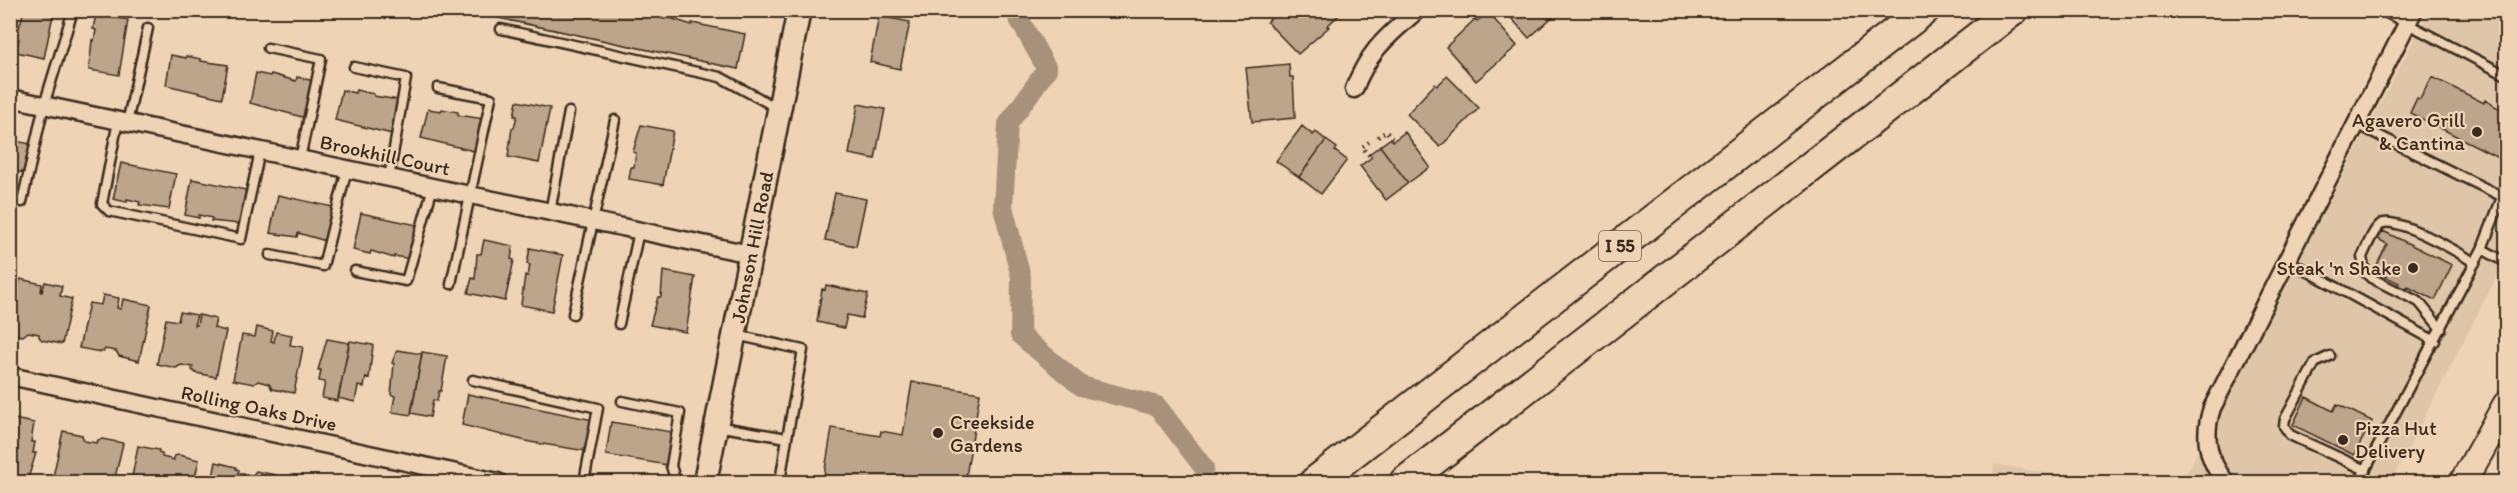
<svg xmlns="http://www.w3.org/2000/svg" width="2517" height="493" viewBox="0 0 2517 493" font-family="Itim,sans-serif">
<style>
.built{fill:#dfc6a8}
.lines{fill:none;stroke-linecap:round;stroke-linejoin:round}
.canal{stroke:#a7917a;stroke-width:20}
.building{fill:#bca58b;stroke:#3b2a1e;stroke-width:1.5}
.lane-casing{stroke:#3b2a1e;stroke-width:13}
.street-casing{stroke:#3b2a1e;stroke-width:21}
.secondary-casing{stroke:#3b2a1e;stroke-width:27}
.primary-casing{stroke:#3b2a1e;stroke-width:30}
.highway-casing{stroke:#3b2a1e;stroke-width:34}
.path{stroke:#3b2a1e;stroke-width:4;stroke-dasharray:1.5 4.5;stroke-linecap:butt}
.lane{stroke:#eed4b5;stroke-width:8}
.street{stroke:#eed4b5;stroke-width:16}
.secondary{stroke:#eed4b5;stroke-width:22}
.primary{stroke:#eed4b5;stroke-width:26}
.highway{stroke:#eed4b5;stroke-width:30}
.poi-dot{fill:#3b2a1e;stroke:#eed4b5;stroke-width:2}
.labels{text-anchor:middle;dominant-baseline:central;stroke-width:4.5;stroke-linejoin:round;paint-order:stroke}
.shield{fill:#eed4b5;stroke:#715d4b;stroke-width:1.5}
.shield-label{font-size:18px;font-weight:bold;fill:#3b2a1e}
.poi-label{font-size:20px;fill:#3b2a1e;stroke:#eed4b5;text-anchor:end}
.street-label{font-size:20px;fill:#3b2a1e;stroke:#eed4b5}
</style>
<rect width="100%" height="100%" fill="#eed4b5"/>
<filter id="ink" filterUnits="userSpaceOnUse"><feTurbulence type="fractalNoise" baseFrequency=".0167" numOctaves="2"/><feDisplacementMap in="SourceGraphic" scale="12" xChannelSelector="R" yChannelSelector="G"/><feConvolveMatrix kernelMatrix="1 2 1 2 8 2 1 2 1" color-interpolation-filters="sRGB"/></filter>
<g filter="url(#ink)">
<path class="built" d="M2431,10L2482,11L2506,23V259L2391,482H2182L2428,13Z
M1994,464L2100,482H1992Z"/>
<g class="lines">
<path class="canal" d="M1014,10L1047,69L1008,124L1003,207L1021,277L1020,335L1081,386L1157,406L1204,468"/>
</g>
<path class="building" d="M22,10H54L44,58L16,52L19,39H16L23,14H21Z
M484,10H624L638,14L639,12L665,19L666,17L692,25V23L745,34L738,69L484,15Z
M1279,10H1332L1338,16L1327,26L1329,27L1298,54L1267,22Z
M1504,10H1560L1529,38Z
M1488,12L1517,46L1476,81L1446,47L1475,19L1477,21Z
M96,14L128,20L119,75L89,70L92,40L94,41L96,30L93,29Z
M879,16L910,22L900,69L870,62Z
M171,55L186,58V56L201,59V61L228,65L222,98L166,85Z
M1289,64L1290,77H1293L1295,118L1252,122L1246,68Z
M256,73L270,76L271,74L296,81L297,77L314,81L306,118L250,103Z
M1447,76L1479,108L1440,147L1407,114L1435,84L1437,86Z
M2432,77L2484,103L2485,100L2506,113V150L2502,159L2410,113L2417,98L2420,99Z
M342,90L355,93L356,90L374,94V96L399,100L392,134L335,120Z
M517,101L550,108L539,163L508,157L512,128H514L517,116H514Z
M858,104L885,109L875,159L849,154Z
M428,109L441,111L442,109L458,112V115L485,119L478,152L421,138Z
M641,125L673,131L663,185L629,179L631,167H634L636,153L633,152Z
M1302,126L1313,135L1316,132L1326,140L1299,177L1276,161Z
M1405,132L1430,167L1408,183L1380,146L1391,138L1393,141Z
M10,140L31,144L24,173L12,170L10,173Z
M1326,140L1337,148L1335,151L1347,160L1321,194L1299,177Z
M1380,146L1408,183L1386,200L1360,166L1372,157L1369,154Z
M121,163L176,174L169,209L139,205L140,202L127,199V202L113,199Z
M192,179L246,190L240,224L211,221L212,218L199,215V218L185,215Z
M835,193L866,199L856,246L825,240Z
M278,195L333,207L326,241L298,233L297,237L270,233Z
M361,213L417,225L410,259L394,256V258L371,251L370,254L353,250Z
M2383,231L2452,265L2435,300L2408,287L2405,291L2397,287L2399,283L2374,271L2387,244L2378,239Z
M484,240L513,246L511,259L514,260L505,301L468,293L472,278L475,279L477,254H481Z
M530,248L563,255L552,311L521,305L525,275L528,276L530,265L527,264Z
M663,271L695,277L686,332L650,325L658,297H661Z
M20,279L42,284L41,292H42L45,282L62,286L60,296L72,299L62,344L42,340L39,337V334L28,332L23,336L10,334V294L12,287L18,288Z
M826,285L868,294L862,318L847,315L844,328L817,322L822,289L825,290Z
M103,295L119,298L117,308L121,309L123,299L151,305L139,361L119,356L116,351L105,349L104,351L100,352L79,348L89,303L101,305Z
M180,312L197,315L194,325H197L199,315L216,319L214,328L226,331L216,377L196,373L192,370L193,367L181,365L176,368L157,364L166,319L178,321Z
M257,327L273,331L271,341L274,342L276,332L292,335L290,345L303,347L294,393L272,389L269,384L258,381L254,384L233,380L242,335L255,337Z
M327,339L349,343L338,401L322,398L325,382L319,381L321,370H318Z
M350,341L373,345L369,378L366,377L364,387L358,386L355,402L338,398Z
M397,350L422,354L411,415L392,412L395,396L391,395L394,364L392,363Z
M422,352L447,356L441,391H439L437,401L433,400L430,417L411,413Z
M912,382L980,393L965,482H823L832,428L880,436L881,431L903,435Z
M468,394L593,420L586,451L530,442L462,425Z
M2306,397L2333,411L2337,404L2372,421L2354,455L2293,425Z
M14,419L34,423L31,442H35L33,453H36L27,482H10V420Z
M611,422L672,432L667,465L606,455Z
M63,431L82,435L84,441L97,443L98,440L102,439L123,443L114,482H83L53,477Z
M138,446L159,450V453L162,454V457L174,460V456L179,455L199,460L194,482H131Z
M216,462L236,467V469L239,470L238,473L252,476L256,471L276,475L275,482H212Z"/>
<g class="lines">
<g class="lane-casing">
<path id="lane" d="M781,10L798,14
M2381,10L2506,75
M501,29L720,77L779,109
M268,48L321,59L300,159
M354,67L406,78L389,178
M438,88L491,98L451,284
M118,121L102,204L109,211L241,239L260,151
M127,123L148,28
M2356,124L2503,197
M10,200L22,202L44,105L71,17
M550,212L569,112
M2482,249L2506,187
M270,255L323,266L347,169
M2287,260L2435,341
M355,271L406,281L433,187
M573,314L615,120
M619,324L639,231
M2441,329L2419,302L2371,278L2365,272L2362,257C2367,247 2372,231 2381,224C2395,215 2460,253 2475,263
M2330,356L2315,363L2285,419L2284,426L2290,435L2366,470
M473,380L598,408L584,482
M622,401L680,413L671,466L676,482
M716,426L787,438L803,350L736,335
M780,482L787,438
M2359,482L2482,249L2506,262"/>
</g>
<g class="street-casing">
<path id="street" d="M1354,89C1370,49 1386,38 1417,10
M10,98L750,254
M10,376L498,482
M2226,482C2207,460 2203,435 2212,408L2414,10"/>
</g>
<g class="secondary-casing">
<path id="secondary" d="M705,482L799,10"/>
</g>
<g class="primary-casing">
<path id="primary" d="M2463,482L2506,405"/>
</g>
<g class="highway-casing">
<path id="highway" d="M1315,482L1924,10
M1405,482L2013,10"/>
</g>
<path class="path" d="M1378,137L1386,131L1394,141
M1369,142L1362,147L1371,158"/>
<use href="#lane" class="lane"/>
<use href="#street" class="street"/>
<use href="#secondary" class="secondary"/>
<use href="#primary" class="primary"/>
<use href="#highway" class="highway"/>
</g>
</g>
<g class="poi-dot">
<circle cx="2477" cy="132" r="6"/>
<circle cx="2413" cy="268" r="6"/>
<circle cx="938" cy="433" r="6"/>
<circle cx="2343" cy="440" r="6"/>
</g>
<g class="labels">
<rect class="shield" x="1599" y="231" width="42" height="30" rx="4.5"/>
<g class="shield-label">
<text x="1620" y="246">I 55</text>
</g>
<g class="poi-label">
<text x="2465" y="120">Agavero Grill<tspan x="2465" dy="23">&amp; Cantina</tspan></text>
<text x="2401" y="268">Steak 'n Shake</text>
<text x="950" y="422" text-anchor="start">Creekside<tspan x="950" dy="23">Gardens</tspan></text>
<text x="2355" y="428" text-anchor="start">Pizza Hut<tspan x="2355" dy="23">Delivery</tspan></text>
</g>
<g class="street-label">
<text transform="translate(385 155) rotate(12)">Brookhill Court</text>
<text transform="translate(752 247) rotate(-79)">Johnson Hill Road</text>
<text transform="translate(259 408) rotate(12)">Rolling Oaks Drive</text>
</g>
</g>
<rect width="2517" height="493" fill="none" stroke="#eed4b5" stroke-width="36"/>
<rect x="18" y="18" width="2481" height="457" fill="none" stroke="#3b2a1e" stroke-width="2" filter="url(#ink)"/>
</svg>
